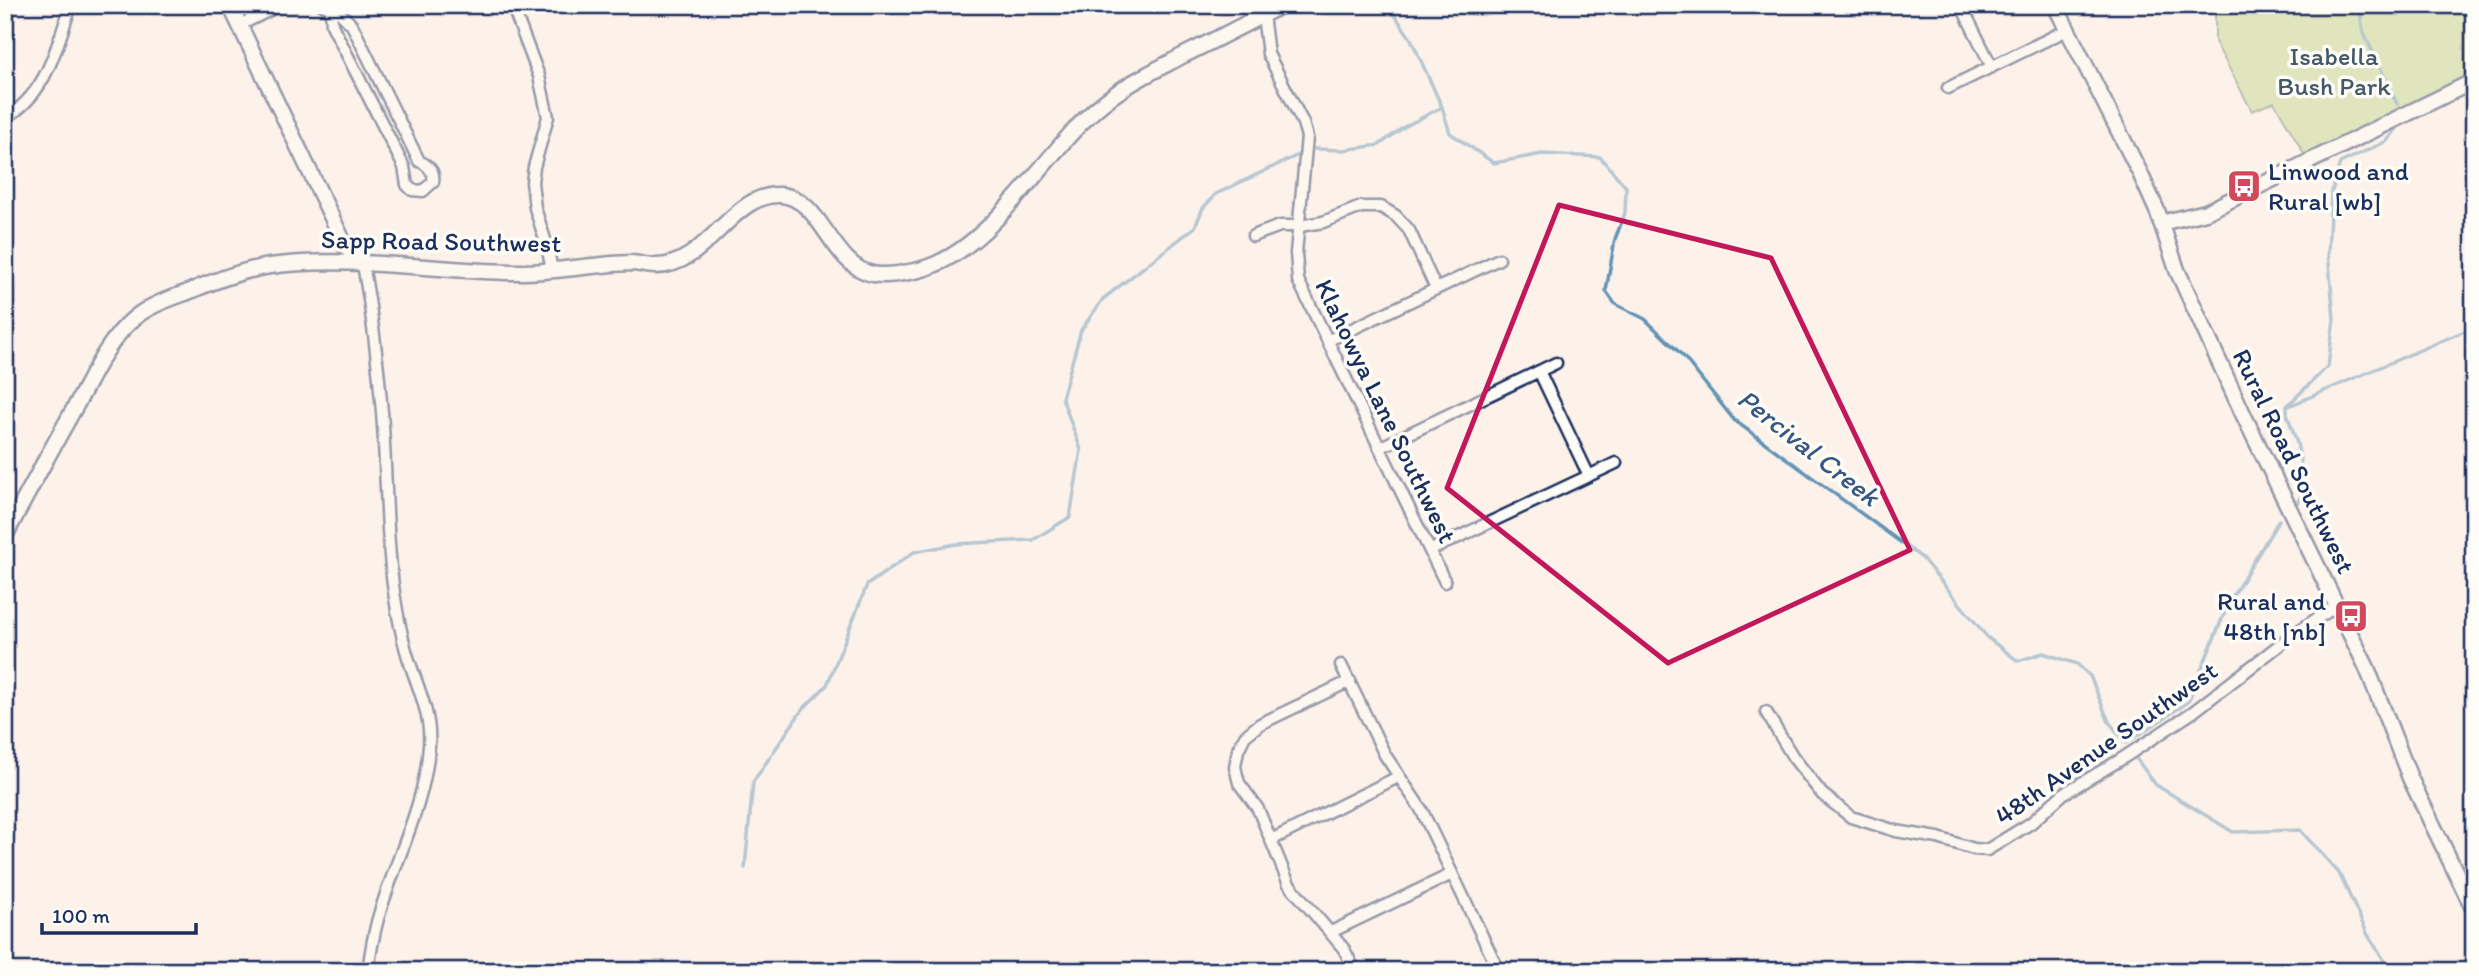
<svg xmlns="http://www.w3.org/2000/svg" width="2479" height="976" viewBox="0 0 2479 976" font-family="Itim,sans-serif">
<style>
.green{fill:#bcd58b;stroke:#6c8274;stroke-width:2}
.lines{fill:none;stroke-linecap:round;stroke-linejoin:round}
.stream{stroke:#6293b7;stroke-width:3.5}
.street-casing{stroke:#1b2f5e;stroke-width:15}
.secondary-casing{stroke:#1b2f5e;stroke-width:19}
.street{stroke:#fdfcf7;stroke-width:10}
.secondary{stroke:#fdfcf7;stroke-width:14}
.marked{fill:none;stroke:#c2185b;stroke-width:5;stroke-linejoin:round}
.labels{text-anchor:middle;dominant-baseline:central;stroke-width:7;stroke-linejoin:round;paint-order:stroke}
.park-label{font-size:26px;fill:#435869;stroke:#fdfcf7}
.poi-label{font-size:26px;fill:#1b2f5e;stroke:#fdfcf7;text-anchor:start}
.street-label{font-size:26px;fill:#1b2f5e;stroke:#fdfcf7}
.water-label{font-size:28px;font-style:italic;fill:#385883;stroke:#fdfcf7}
</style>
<rect width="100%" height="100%" fill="#fdf2e9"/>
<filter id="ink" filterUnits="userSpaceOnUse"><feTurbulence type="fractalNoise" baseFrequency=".0143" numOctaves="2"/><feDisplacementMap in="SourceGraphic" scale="14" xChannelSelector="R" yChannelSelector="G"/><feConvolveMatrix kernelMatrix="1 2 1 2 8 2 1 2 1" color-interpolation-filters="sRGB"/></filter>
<g filter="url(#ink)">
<path class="green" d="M2215,5H2474V77L2306,157L2274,102L2252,111L2215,42Z"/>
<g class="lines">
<path class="stream" d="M1388,5L1411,39L1442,107L1450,133L1494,163L1542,154L1600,157L1626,187L1625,213L1615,239L1606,291L1615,304L1645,319L1683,356L1734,420L1922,558L1988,638L2018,661L2043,653L2077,664L2090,676L2109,722L2126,743L2188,702L2229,602L2279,520
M2359,5L2363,31L2397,104
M1315,149L1343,150L1379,145L1404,127L1442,107
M2289,406L2474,327
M2295,506L2303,493L2304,483L2297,443L2287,414V406L2328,366L2334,319L2328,253L2331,194L2340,163L2387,141L2402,122
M2135,757L2156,785L2233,832L2300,830L2339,873L2368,935L2391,971
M745,868L753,782L802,710L827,685L867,585L914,552L956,544L1033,540L1070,517L1081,450L1062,398L1081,330L1103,299L1195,227L1203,208L1216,194L1298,155"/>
<g class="street-casing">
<path id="street" d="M323,5L339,12L352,25L419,161C428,165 435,171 433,182L423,191L412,190L407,185L404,167L332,25L331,9
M512,5L539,76L548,117L534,167L532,182L535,208L547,246L552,270
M1961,5L1992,67
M1263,15L1268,54L1303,123L1307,137L1296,253L1298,280L1445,582
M240,25L280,5
M1948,88L2067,30
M5,118C47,94 56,48 71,5
M1253,236L1280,226H1300L1323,222L1361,207H1381L1396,216L1409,230L1436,289
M363,264C372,313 378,362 382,412C387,472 385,532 394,592C397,612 401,634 407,654C416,684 432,714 429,746C425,804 398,854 381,909C374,929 371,949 368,971
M1329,340L1499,259
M1539,371L1589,476
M1381,447L1556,363
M1431,550L1616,463
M1341,665L1385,755L1421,809L1499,971
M1350,681L1260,724L1245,736L1238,750L1235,767L1239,783L1258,809L1289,884L1344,949L1355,971
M1766,712L1793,757L1822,794L1851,817L1896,831L1938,838L1974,849L1987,850L2031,823L2063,794L2120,760L2193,712L2291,636L2336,606
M1271,840L1398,777
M1331,932L1452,874"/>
</g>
<g class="secondary-casing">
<path id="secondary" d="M230,5L346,247L363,264
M2055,5L2140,173L2158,213L2177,270L2244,416L2367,668L2410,778L2474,910
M2161,223L2206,212L2474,81
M5,536C29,490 54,444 80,398C94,372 109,340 132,320C147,306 169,299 188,292C214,281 242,270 270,266C346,255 436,271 513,272C553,273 592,264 631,263C639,263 646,266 654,266C707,268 731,192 781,195C822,198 831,266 873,274C887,277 905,273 919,270C993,251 1045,149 1103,103C1128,83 1156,70 1184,55C1217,39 1249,22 1282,5"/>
</g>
<use href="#street" class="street"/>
<use href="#secondary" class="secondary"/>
</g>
</g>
<path d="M0 0H2479V976H0ZM1559,205L1771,258L1910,550L1668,663L1447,488Z" fill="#fdf2e9" fill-opacity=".55" fill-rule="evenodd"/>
<path class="marked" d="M1559,205L1771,258L1910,550L1668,663L1447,488Z"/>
<defs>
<g id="bus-square" transform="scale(1.75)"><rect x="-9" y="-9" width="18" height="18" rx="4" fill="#d1495b" stroke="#fdfcf7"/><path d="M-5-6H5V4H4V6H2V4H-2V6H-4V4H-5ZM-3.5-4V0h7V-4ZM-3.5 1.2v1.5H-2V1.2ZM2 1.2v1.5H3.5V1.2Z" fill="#fff"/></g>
</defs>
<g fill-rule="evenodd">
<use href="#bus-square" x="2244" y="186"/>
<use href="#bus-square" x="2351" y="616"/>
</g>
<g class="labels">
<g class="park-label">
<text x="2334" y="56">Isabella<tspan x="2334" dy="30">Bush Park</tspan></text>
</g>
<g class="poi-label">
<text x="2268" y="171">Linwood and<tspan x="2268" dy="30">Rural [wb]</tspan></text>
<text x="2326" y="601" text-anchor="end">Rural and<tspan x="2326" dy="30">48th [nb]</tspan></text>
</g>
<g class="street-label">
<text transform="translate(441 241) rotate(1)">Sapp Road Southwest</text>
<text transform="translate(1386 411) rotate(64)">Klahowya Lane Southwest</text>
<text transform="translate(2294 461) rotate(64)">Rural Road Southwest</text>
<text transform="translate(2106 743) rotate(-35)">48th Avenue Southwest</text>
</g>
<g class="water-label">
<text transform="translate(1809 447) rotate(38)">Percival Creek</text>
</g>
</g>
<rect width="2479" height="976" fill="none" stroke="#fdfcf7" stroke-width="28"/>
<rect x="14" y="14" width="2451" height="948" fill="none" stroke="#1b2f5e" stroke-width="2.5" filter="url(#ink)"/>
<path d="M42 923v10h154v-10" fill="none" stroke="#1b2f5e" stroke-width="3.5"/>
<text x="52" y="923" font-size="21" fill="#1b2f5e" stroke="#fdfcf7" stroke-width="5" paint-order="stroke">100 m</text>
</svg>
